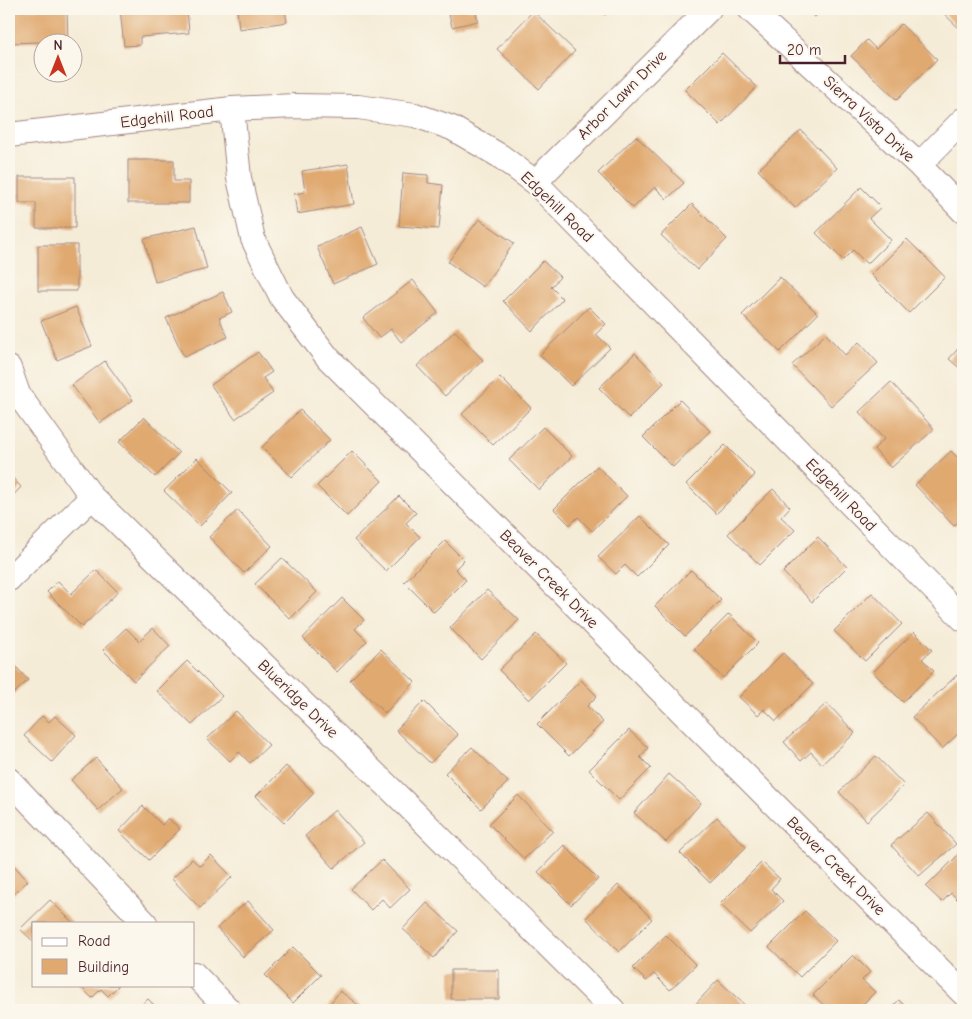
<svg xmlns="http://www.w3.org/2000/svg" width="972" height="1019" viewBox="0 0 972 1019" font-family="'Comic Neue',sans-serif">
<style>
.building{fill:#e0a96f}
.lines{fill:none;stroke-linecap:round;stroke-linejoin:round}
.minor-casing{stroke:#a08681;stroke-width:26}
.minor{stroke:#fff;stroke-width:24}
.labels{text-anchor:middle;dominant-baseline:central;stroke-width:4;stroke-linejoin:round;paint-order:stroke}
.street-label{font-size:16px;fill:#4a1f2b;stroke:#fbf7ec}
</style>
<rect width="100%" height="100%" fill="#fbf7ec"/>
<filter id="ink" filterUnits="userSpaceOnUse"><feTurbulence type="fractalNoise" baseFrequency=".02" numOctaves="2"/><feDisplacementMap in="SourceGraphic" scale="10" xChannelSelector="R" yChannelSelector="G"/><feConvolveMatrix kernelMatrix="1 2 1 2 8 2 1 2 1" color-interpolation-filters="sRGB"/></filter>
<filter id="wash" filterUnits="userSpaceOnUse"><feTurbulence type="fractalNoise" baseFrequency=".0096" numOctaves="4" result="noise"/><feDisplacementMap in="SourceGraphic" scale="20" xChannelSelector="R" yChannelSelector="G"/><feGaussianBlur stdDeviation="1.12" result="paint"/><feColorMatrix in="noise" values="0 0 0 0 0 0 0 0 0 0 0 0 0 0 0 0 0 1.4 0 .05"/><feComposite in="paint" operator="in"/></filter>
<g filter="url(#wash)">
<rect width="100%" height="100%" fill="#f5ecd7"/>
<g id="blocks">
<path class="building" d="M9,9H67L68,42H42V51H41L40,42L9,43Z
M120,9H187L189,33L140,37V45L124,46Z
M237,9H285L287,22L239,29Z
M448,9H475L478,21L452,27Z
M599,9H612L605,15Z
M803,9H821L815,17Z
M939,9H963V32Z
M533,11L575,51L539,89L497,49Z
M901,24L937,59L897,100L851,56L867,40L876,49Z
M722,53L757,87L720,125L685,90Z
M801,130L837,168L795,208L758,170Z
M636,136L684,183L667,199L655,187L633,208L598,173Z
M128,160H174V181H189V203H128Z
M348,164L354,204L297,214L294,194L305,192L302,171Z
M403,173L428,175V183L443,185L439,229L399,226Z
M19,177H75V228H36V203H19Z
M861,187L881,207L869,218L891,240L867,264L853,250L843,260L816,233Z
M692,204L727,239L697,270L661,235Z
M479,219L514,243L483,287L448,262Z
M196,226L207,269L155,282L144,239Z
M362,227L378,264L333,284L317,247Z
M907,239L945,277L909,313L871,275Z
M38,245H77V291H38Z
M543,261L560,277L551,287L563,299L532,331L503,301Z
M780,277L818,314L780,352L742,315Z
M413,280L438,313L401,342L391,329L379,338L363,318Z
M223,292L232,312L219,318L228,337L184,357L166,318Z
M76,307L92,346L57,360L41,321Z
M589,307L606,324L596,334L610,348L571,386L540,355Z
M455,331L483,360L445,396L417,366Z
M826,334L845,355L859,342L878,363L831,406L792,365Z
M963,343V371L949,359Z
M258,352L272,372L263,378L273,393L235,419L211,385Z
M635,353L664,383L629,418L599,388Z
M105,361L133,400L100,423L72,385Z
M500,377L531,408L493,445L462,414Z
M891,382L934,429L891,468L874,449L884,439L859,412Z
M680,400L710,431L673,467L643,437Z
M300,410L330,440L292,477L262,447Z
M144,417L179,453L155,477L119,442Z
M543,427L572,456L539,490L509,460Z
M725,445L755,475L716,514L686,484Z
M352,451L382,481L347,516L317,486Z
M951,451L963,463V517L954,526L915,485Z
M197,458L232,493L200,526L164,491Z
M597,466L627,496L592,531L578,517L570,525L554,509Z
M9,474L21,487L9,500Z
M773,489L790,507L781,517L795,530L760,565L728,534Z
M399,496L416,513L406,523L420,537L386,571L354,540Z
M238,510L272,546L244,573L209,537Z
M640,516L669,545L637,577L625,565L616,574L598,557Z
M818,537L847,567L812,602L783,572Z
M445,541L464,560L455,569L466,580L434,612L404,582Z
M282,558L317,592L290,619L255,584Z
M96,570L118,592L82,627L47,592L58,581L71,594Z
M691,570L721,600L685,636L655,606Z
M487,590L519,620L481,659L450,628Z
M872,593L902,624L865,661L834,631Z
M342,598L364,620L355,629L367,641L337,672L303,638Z
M729,614L758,643L723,678L694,649Z
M126,628L139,641L153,628L170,646L134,681L103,650Z
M914,632L932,650L922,659L934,671L903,702L873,672Z
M536,634L566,663L529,700L499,670Z
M381,649L415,682L385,713L350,680Z
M783,653L813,684L776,721L764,709L758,715L739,697Z
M9,659L28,680L9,698Z
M187,661L222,696L192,725L157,691Z
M957,675L963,682V729L942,749L912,717Z
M581,680L597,696L587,706L603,722L569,756L537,724Z
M424,701L458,735L430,763L396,730Z
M827,703L855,733L822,764L811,752L801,761L784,742Z
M236,711L269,745L250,763L239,752L230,761L207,739Z
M42,716L49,722L55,716L76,735L52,762L24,736Z
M629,730L648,748L640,757L651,768L619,800L589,770Z
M472,747L508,782L481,809L445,773Z
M876,756L904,785L867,821L839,792Z
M96,758L123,788L98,810L71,780Z
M286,766L314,793L284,823L256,796Z
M669,774L701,803L666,842L634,813Z
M518,795L553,831L524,859L489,824Z
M143,806L162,825L168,818L180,829L149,860L119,831Z
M335,810L364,842L334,868L305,836Z
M928,813L956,844L919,876L891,845Z
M717,817L746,847L710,883L680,853Z
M564,845L598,879L571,905L538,872Z
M963,850V905L951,893L942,902L926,887Z
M211,855L232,877L200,908L172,879L192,859L200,866Z
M9,860L28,881L9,898Z
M382,860L410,889L390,908L382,899L371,910L351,889Z
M762,862L780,879L771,889L783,901L750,933L720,904Z
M618,885L652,919L619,952L586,918Z
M50,900L73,923H34V942L20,929Z
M248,901L274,930L243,957L217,928Z
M427,903L458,931L434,958L403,929Z
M805,911L836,941L800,977L769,947Z
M666,935L696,965L670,990L654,974L646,981L633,968Z
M293,947L321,975L293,1003L265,975Z
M853,955L870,972L862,980L875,992L857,1010H829L813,995Z
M451,970H499V999H451Z
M718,980L749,1009L748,1010H690Z
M79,985H119L108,996L101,989L92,998Z
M340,991L365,1010H325Z
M148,999L159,1010H136Z
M899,1000L909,1010H889Z"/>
</g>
</g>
<g filter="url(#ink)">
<use href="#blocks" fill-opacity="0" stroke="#a08681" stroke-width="1"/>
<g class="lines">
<g class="minor-casing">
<path id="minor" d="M750,9L919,165L963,211
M232,109L239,178L253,239L282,298L328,358L963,993
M9,135L232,109L295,106L358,107L415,115L452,128L500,156L535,182L963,619
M919,165L963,120
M535,182L709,9
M9,368L18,394L92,497L409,807L613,1010
M9,579L92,497
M9,780L145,923
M194,974L229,1010"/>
</g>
<use href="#minor" class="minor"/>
</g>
</g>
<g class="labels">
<g class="street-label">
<text transform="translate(622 95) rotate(-45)">Arbor Lawn Drive</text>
<text transform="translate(167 117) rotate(-7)">Edgehill Road</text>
<text transform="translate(869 119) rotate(43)">Sierra Vista Drive</text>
<text transform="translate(557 207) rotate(44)">Edgehill Road</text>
<text transform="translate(841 495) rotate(46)">Edgehill Road</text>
<text transform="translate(549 579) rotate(45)">Beaver Creek Drive</text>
<text transform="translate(298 699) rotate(44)">Blueridge Drive</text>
<text transform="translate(836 866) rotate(45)">Beaver Creek Drive</text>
</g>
</g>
<rect width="972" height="1019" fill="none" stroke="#fbf7ec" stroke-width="30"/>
<rect x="32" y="922" width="162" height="65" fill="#fbf7ec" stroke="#b4a19f"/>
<rect x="42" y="938" width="25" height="8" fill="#ffffff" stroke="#b4a19f"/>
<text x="78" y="946" font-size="15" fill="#4a1f2b">Road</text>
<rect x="42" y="959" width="25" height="15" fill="#e0a96f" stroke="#b4a19f"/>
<text x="78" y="972" font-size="15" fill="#4a1f2b">Building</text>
<g transform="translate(58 58)"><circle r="24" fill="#fbf7ec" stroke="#b4a19f"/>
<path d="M0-4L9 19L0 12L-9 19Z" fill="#c8321e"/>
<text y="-8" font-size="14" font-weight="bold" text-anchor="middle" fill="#4a1f2b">N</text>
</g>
<path d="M780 55v8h65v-8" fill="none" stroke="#4a1f2b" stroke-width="2.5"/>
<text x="787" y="55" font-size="15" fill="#4a1f2b" stroke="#fbf7ec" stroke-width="4" paint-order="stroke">20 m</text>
</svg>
